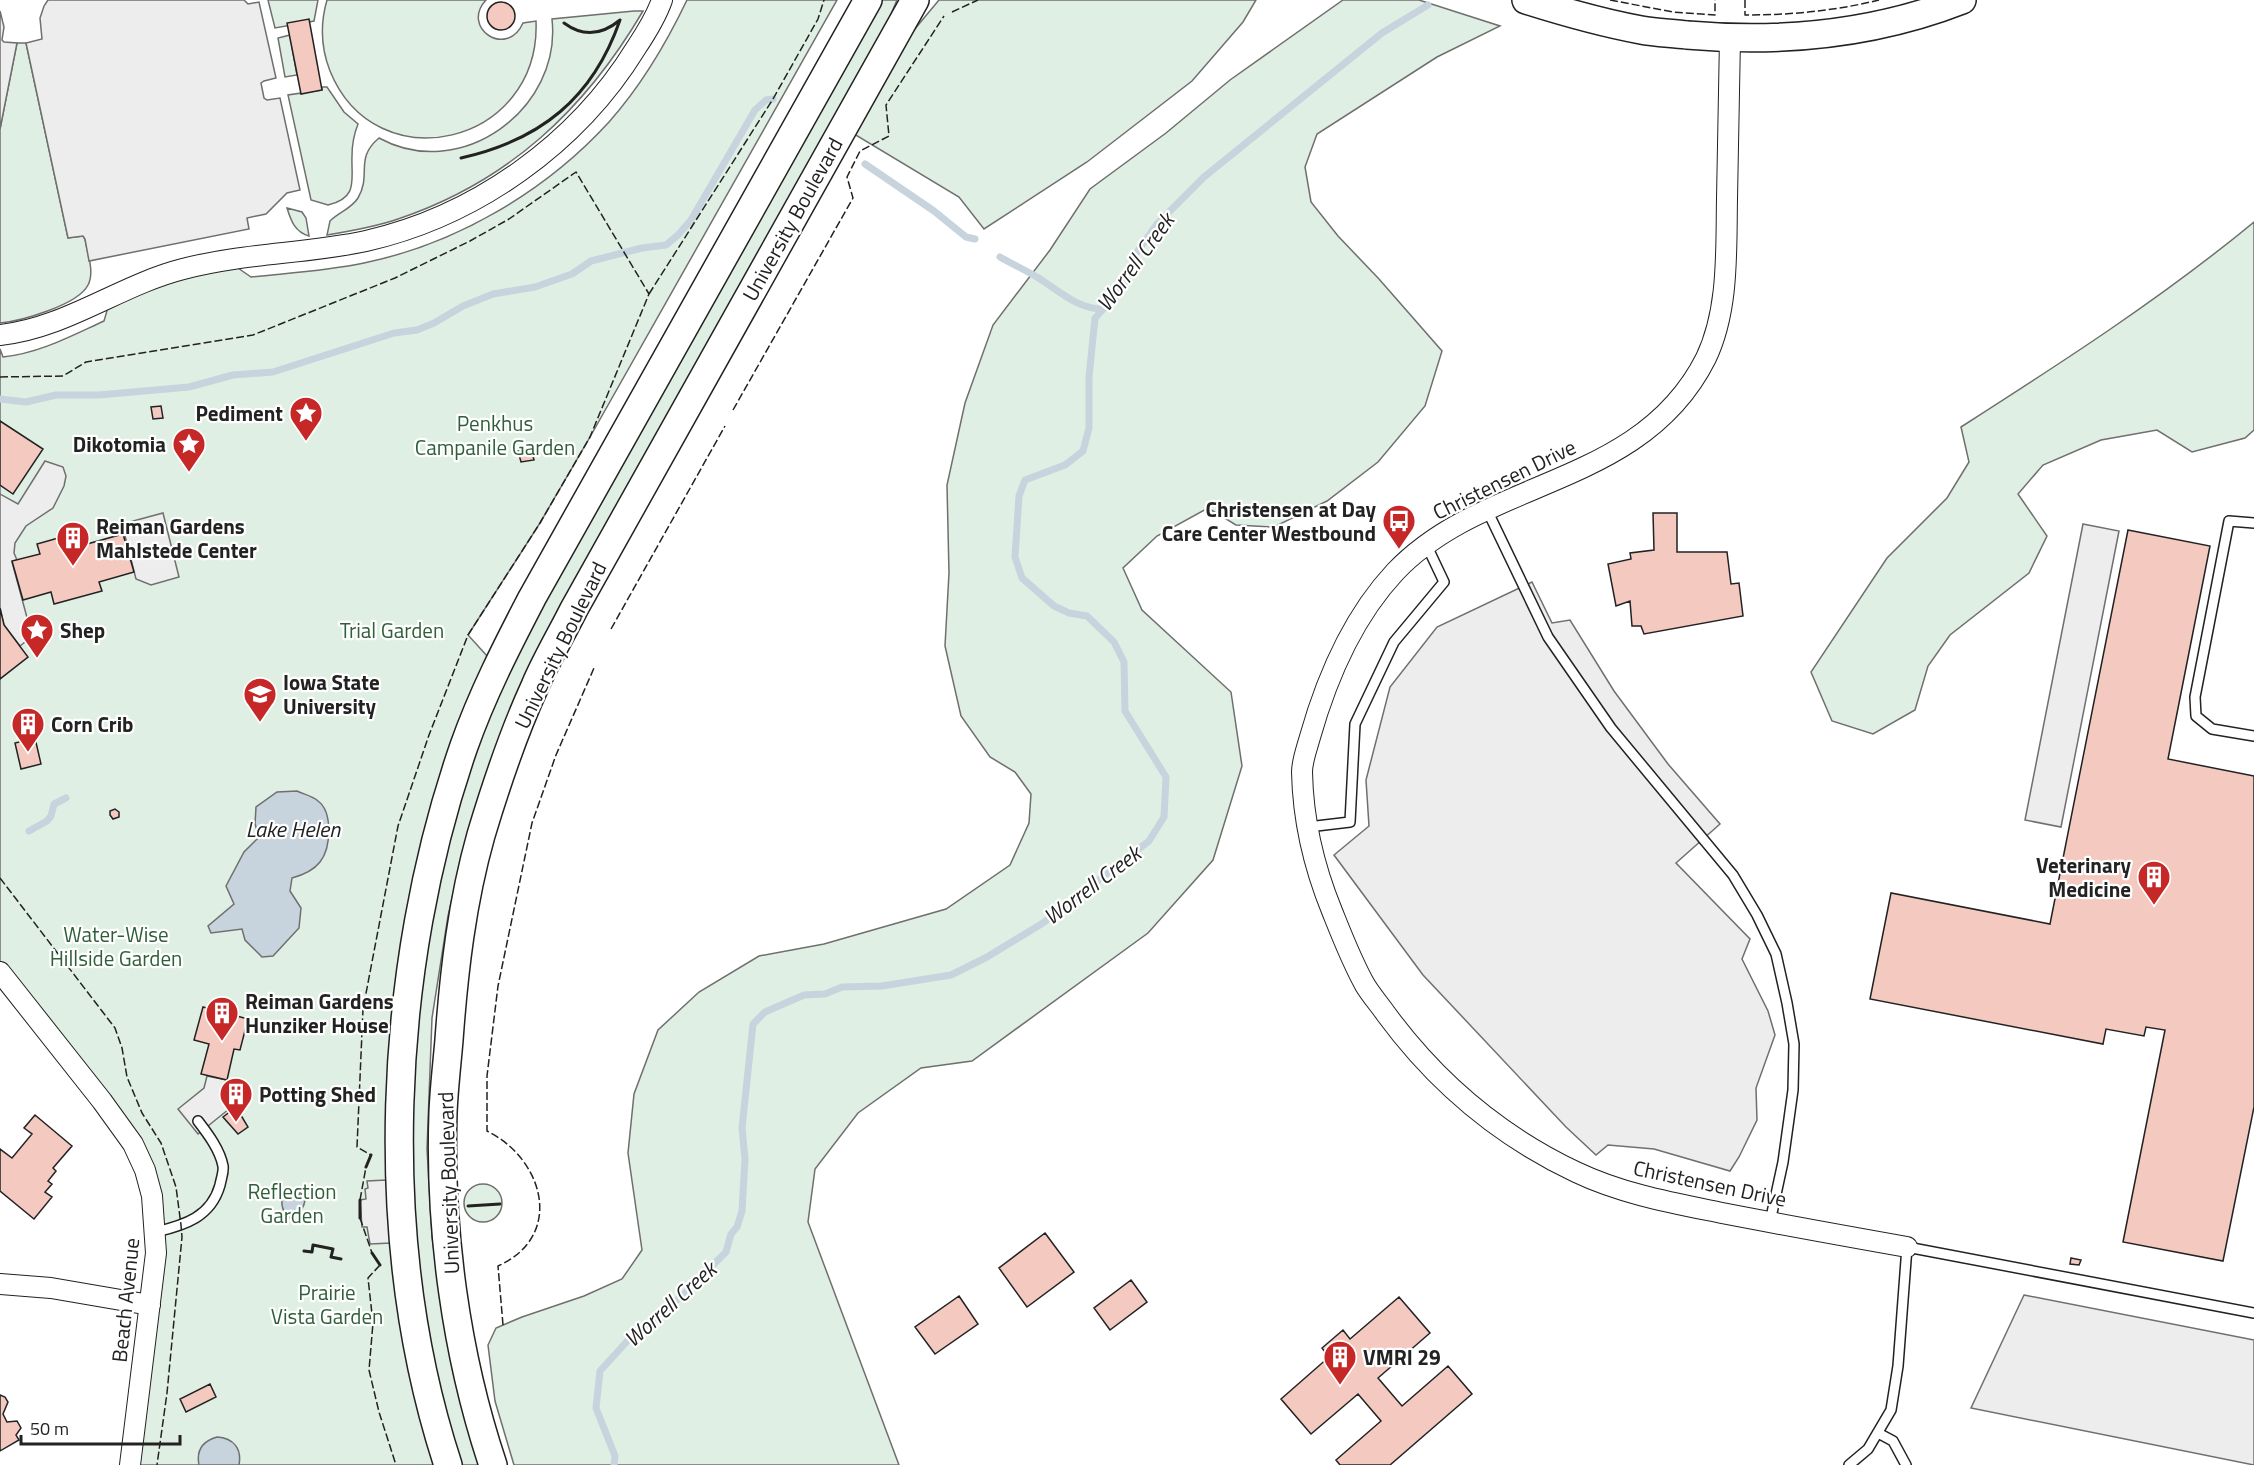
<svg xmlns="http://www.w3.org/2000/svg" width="2254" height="1465" viewBox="0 0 2254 1465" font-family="'Titillium Web',sans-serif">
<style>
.green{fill:#e0efe3;stroke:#6f6f6f;stroke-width:1.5}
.parking{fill:#ededed;stroke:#6f6f6f;stroke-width:1.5}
.water{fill:#c7d3dd;stroke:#6f6f6f;stroke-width:1.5}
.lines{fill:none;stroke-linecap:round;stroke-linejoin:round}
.stream{stroke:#c7d3dd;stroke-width:7}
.building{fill:#f3c9c0;stroke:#222;stroke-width:1.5}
.service-casing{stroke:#222;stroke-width:12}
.minor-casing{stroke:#222;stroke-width:22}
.secondary-casing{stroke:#222;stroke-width:30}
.service{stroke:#fff;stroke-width:9}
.minor{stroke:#fff;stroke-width:20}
.secondary{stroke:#fff;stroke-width:27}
.fence{stroke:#222;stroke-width:1.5;stroke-dasharray:8 3;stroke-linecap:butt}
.wall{stroke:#222;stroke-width:3}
.labels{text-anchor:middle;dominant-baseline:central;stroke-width:4.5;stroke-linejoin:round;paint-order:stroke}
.street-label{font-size:21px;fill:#222;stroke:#fff}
.poi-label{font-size:21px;font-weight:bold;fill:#222;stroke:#fff;text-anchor:start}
.park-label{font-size:21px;fill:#2f5e38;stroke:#fff}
.water-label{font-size:22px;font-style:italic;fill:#222;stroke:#fff}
</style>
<rect width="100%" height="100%" fill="#fff"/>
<path class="green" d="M268,0H318L314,21L275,28Z
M327,0H486C460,28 507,59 523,23L536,21C541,145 376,184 330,71C321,48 320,24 327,0Z
M687,0H837L590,437L540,523L468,635L497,667L422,902L401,1201L448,1465H130L156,1253L145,1170L0,972V349L3,357C40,353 71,336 104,321L111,297L225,259L251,277C288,273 326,271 364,263C456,244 545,192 609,122C641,86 666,44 687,0Z
M878,0H897L886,26L559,608L531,663L459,869L448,916L432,1018L427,1149L432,1236L444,1324L453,1372L479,1465H460L437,1376L420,1284L409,1152L421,968L455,815L483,731L530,625Z
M939,0H1256L1243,22L1192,81L1087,162L984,229L959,197L854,134L909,36Z
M1343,0H1419L1500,26L1437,57L1317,134L1305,167L1311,202L1338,236L1379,279L1442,351L1425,406L1378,462L1327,501L1274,527L1236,525L1208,508L1157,536L1123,568L1142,610L1231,692L1242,766L1213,860L1148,933L972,1061L921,1068L858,1113L815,1169L808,1222L899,1465H514L495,1401L488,1345L496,1328L522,1317L584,1296L622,1279L642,1250L628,1153L634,1094L658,1030L699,992L759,956L824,944L946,909L1010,865L1029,823L1031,794L1015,772L990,757L961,716L945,646L949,573L947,485L965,403L993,325L1050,250L1090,189L1166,133L1230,80Z
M634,11H643C585,110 508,182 398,219C375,227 351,231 327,235L330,221C339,212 351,209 358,198C372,174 354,159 379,138C461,183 562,109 552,19Z
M290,35L297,75L285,77L278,38Z
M17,43H26L68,238L83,236L85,239C87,252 95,272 88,285C78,305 21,321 0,323V129Z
M322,87H327L344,112L358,124C354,134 352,145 352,156C351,179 359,198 328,205L311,200L288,95L322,90Z
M287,208L302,212L306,218L309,236C295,232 291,221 287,208Z
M2254,222V430L2245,438L2192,452L2157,430L2101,440L2043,465L2018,494L2047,536L2029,573L1950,635L1928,666L1915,710L1873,734L1832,721L1811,672L1887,558L1947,498L1969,462L1961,427C2061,363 2162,298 2254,222Z
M464 1203a19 19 0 1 1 38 0a19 19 0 1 1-38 0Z"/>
<path class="parking" d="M48,0H244L248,4L259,2L276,78L264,81L261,83L264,98L267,100L280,98L300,190L287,193L266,214L247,218L249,229L89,261L85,239L83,236L68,238L26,43L42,39L40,18L44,6Z
M0,11L4,27L2,40L4,42L17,43L0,129Z
M45,461L63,467L66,476L64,486L53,508L26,526L15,543L14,553L17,560L12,562L29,625L35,634L20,646L4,625L0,608V494L18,504Z
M163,513L179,577L151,585L136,579L122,524Z
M2083,524L2119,531L2061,827L2025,820Z
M1532,582L1552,623L1570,620L1614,691L1668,764L1720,824L1676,863L1750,939L1742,959L1768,1011L1775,1035L1756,1088L1757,1120L1739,1157L1730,1171L1654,1149L1608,1145L1596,1155L1566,1127L1423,975L1334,855L1369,826L1366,780L1390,687L1437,627Z
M207,1076L227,1080L226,1085L239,1101L198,1134L178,1109L204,1088Z
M386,1180L391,1243L370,1244L367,1227H362L360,1200L366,1199L365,1189L368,1188L367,1181Z
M2024,1295L2254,1340V1465L1971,1408Z"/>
<path class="water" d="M297,791C303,794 313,796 318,801C333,812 331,848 320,862C313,871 303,875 292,878L290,891L301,908L299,928L273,956L262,957L245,940L242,929L211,933L208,926L234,904L226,886L244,852L259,837L255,824L256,807L277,792Z
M283,1192L298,1197L300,1193L305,1196C306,1207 298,1216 288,1218C281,1209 281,1202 283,1192Z
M217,1437C234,1438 242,1449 239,1465H199C196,1450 203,1441 217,1437Z"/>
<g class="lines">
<path class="stream" d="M865,164L934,211L966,237L975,239
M1000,257C1012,264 1025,270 1037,277C1058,290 1077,309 1103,309
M0,399L26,402L56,395H99L189,387L233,375L273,372L394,333L417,330L434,323L463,306L493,294L535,287L572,274L591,261L642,248L666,245L678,235L691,220L755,110L766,100L773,99
M29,831L47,821L51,816L54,804L66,798
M614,1465L615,1456L596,1408L600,1371L630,1338L683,1295L726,1252L731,1234L737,1227L742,1211L745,1159L742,1128L753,1024L765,1012L804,995L825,994L842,987L882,986L951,975L987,957L1043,923L1149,841L1164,817L1166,777L1125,711L1124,662L1114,642L1087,616L1069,613L1054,606L1022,578L1015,557L1019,496L1025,480L1065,465L1083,451L1089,428V377L1095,318L1118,293L1129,275L1135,255L1157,224L1204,177L1382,33L1428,5"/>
</g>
<path class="building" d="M487 16a14 14 0 1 1 28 0a14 14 0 1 1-28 0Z
M309,19L322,90L301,94L287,23Z
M161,406L163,418L153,419L151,407Z
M0,421L43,449L13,494L0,485Z
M531,447L534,460L521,462L518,451Z
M1653,513H1677V552H1727L1731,584L1739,583L1743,616L1644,634L1641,626H1632L1630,601L1616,606L1608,564L1631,559L1630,553L1654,550Z
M2128,530L2210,546L2168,759L2254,776V1107L2223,1261L2123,1242L2165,1030L2146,1027L2144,1036L2106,1029L2103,1044L1870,999L1891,893L2050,924Z
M83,531L87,544L123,534L134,572L99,582L102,591L54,604L51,592L23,600L12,561L40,554L37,544Z
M0,608L4,625L28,657L0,679Z
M35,738L41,764L21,769L15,743Z
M115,809L119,812V817L113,819L110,815V811Z
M203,1007L248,1019L240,1050L234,1049L227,1080L201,1074L209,1044L194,1040Z
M236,1107L248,1127L238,1134L223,1117Z
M35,1115L72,1146L53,1168L56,1171L48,1181L52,1184L45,1192L52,1197L34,1219L0,1191V1149L12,1158L32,1134L24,1128Z
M1045,1233L1074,1272L1027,1307L999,1268Z
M2071,1258L2081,1260L2079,1265L2070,1264Z
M1131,1280L1147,1302L1110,1330L1094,1308Z
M959,1296L978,1324L935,1354L915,1327Z
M1399,1297L1430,1333L1378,1378L1402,1406L1448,1366L1472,1394L1390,1465H1340L1336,1460L1381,1421L1358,1394L1311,1434L1281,1399L1329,1357L1322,1348L1343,1330L1350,1339Z
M210,1384L216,1397L186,1412L180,1399Z
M0,1395L5,1397L8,1402L3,1414L7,1422L17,1421L21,1428L16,1435L19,1440L0,1451Z"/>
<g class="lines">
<g class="service-casing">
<path id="service" d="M1487,510L1548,637L1611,728L1733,875L1757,915L1776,954L1787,1003L1794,1044L1793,1090L1783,1162L1770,1222
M2254,523L2229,521L2195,697L2196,716L2212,729L2254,736
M1308,827L1350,822L1355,724L1394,642L1444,582L1426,544
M156,1232C185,1225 211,1217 220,1185C221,1179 224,1172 223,1166C220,1150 208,1134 198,1121
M1878,1433L1893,1441L1906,1465
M1849,1465L1868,1449L1891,1410L1898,1366L1907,1247L2254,1313"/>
</g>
<g class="minor-casing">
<path id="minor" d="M1730,38C1729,92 1728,145 1727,199C1726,251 1729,310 1706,358C1641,488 1485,477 1395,572C1352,618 1327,677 1310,737C1307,748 1302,761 1302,772C1303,820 1314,867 1332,911C1342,936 1352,962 1365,985C1371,995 1379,1004 1386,1014C1436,1082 1500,1136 1576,1172C1622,1194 1673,1203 1722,1213C1784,1225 1845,1236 1907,1247
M0,335C66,328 120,285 183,269C243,253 306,254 366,241C476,216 577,144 636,48C646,33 656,17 662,0
M0,972L102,1101L133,1144L145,1170L152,1196L156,1253L130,1465
M0,1284L51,1288L150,1305"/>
</g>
<g class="secondary-casing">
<path id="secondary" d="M1526,0C1564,12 1603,23 1641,30C1656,33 1672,33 1687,35C1779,43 1875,34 1962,0
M448,1465C375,1242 387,967 464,746C482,695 507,646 532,598L868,0
M493,1465C456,1355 439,1229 443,1113C444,1088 447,1064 449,1040C454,971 462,902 481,835C496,785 513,734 535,686C546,660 561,635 574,609L915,0"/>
</g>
<use href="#service" class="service"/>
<use href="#minor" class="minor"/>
<use href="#secondary" class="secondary"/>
<path class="fence" d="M1610,0L1673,12L1715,15V0
M1745,0V15C1791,15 1834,11 1879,0
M952,12L978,0
M649,294L773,99L818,19L824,0
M0,377L63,376L86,362L253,335L395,278L470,241L509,219L576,172L649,294L590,437L540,523L468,635L429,735L398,826L363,1009L357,1147L371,1155
M733,410L853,198L847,177L860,151L889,136L886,105L944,16
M611,629L725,426
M0,878L115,1028L122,1048L127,1077L142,1113L161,1143L176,1187L181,1225L182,1237L167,1393L157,1465
M360,1200L366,1167
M360,1218L372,1253
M380,1265L368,1278L373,1323L369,1370L379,1412L396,1465
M503,1325L498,1266C565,1236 544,1159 487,1131V1076L498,986L532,823L556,755L594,668"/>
<path class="wall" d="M461,158C541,140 593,98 620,20C602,35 583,37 564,23
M366,1167L371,1155
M360,1200V1218
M468,1206L500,1204
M304,1251L312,1252L313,1245L333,1249L331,1257L341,1259
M372,1253L380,1265"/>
</g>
<defs>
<g id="sight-pin" transform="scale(1.725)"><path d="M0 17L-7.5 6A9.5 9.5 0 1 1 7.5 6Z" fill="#c62828" stroke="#fff"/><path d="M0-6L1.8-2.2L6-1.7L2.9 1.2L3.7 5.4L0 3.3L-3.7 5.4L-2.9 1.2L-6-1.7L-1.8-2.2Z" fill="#fff"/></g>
<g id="bus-pin" transform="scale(1.725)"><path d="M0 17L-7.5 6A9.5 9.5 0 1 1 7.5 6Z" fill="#c62828" stroke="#fff"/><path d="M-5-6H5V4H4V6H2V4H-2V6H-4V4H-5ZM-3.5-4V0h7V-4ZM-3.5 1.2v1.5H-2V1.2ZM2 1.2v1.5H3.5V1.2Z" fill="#fff"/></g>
<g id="building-pin" transform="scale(1.725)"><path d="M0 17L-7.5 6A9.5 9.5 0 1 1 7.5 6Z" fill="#c62828" stroke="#fff"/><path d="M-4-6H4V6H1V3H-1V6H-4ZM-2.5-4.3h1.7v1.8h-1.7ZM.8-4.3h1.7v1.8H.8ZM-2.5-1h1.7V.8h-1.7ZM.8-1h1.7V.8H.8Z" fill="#fff"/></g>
<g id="university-pin" transform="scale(1.725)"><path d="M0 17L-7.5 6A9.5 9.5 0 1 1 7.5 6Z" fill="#c62828" stroke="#fff"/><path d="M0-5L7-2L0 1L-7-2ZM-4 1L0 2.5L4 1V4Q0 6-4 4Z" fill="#fff"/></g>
</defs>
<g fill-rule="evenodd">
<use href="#sight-pin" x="306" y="413"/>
<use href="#sight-pin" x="189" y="444"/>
<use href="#bus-pin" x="1399" y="521"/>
<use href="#building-pin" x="73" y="538"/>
<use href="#sight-pin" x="37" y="630"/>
<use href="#university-pin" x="260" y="694"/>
<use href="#building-pin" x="28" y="724"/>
<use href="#building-pin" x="2154" y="877"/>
<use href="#building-pin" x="222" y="1013"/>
<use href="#building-pin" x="236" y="1094"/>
<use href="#building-pin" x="1340" y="1357"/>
</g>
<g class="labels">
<g class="street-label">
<text transform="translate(792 219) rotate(-61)">University Boulevard</text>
<text transform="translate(1504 479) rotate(-26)">Christensen Drive</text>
<text transform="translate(560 645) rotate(-64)">University Boulevard</text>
<text transform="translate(448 1183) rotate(-92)">University Boulevard</text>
<text transform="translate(1710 1183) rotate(12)">Christensen Drive</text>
<text transform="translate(125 1300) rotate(-84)">Beach Avenue</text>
</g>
<g class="poi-label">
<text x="283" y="413" text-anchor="end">Pediment</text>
<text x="166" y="444" text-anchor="end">Dikotomia</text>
<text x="1376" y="509" text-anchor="end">Christensen at Day<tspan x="1376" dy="24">Care Center Westbound</tspan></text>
<text x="96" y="526">Reiman Gardens<tspan x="96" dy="24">Mahlstede Center</tspan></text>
<text x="60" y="630">Shep</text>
<text x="283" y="682">Iowa State<tspan x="283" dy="24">University</tspan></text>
<text x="51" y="724">Corn Crib</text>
<text x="2131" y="865" text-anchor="end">Veterinary<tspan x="2131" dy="24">Medicine</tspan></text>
<text x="245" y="1001">Reiman Gardens<tspan x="245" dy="24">Hunziker House</tspan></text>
<text x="259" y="1094">Potting Shed</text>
<text x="1363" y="1357">VMRI 29</text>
</g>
<g class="park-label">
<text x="495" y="423">Penkhus<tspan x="495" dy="24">Campanile Garden</tspan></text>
<text x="392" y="630">Trial Garden</text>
<text x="116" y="934">Water-Wise<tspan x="116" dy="24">Hillside Garden</tspan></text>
<text x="292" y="1191">Reflection<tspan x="292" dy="24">Garden</tspan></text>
<text x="327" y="1292">Prairie<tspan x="327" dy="24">Vista Garden</tspan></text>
</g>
<g class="water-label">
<text transform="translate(1135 262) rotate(-54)">Worrell Creek</text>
<text x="293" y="829">Lake Helen</text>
<text transform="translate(1092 885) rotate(-37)">Worrell Creek</text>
<text transform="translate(670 1304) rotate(-42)">Worrell Creek</text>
</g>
</g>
<path d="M21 1435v9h159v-9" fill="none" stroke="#222222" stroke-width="3"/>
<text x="30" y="1435" font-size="18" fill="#222222" stroke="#ffffff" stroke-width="4.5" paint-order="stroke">50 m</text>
</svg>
